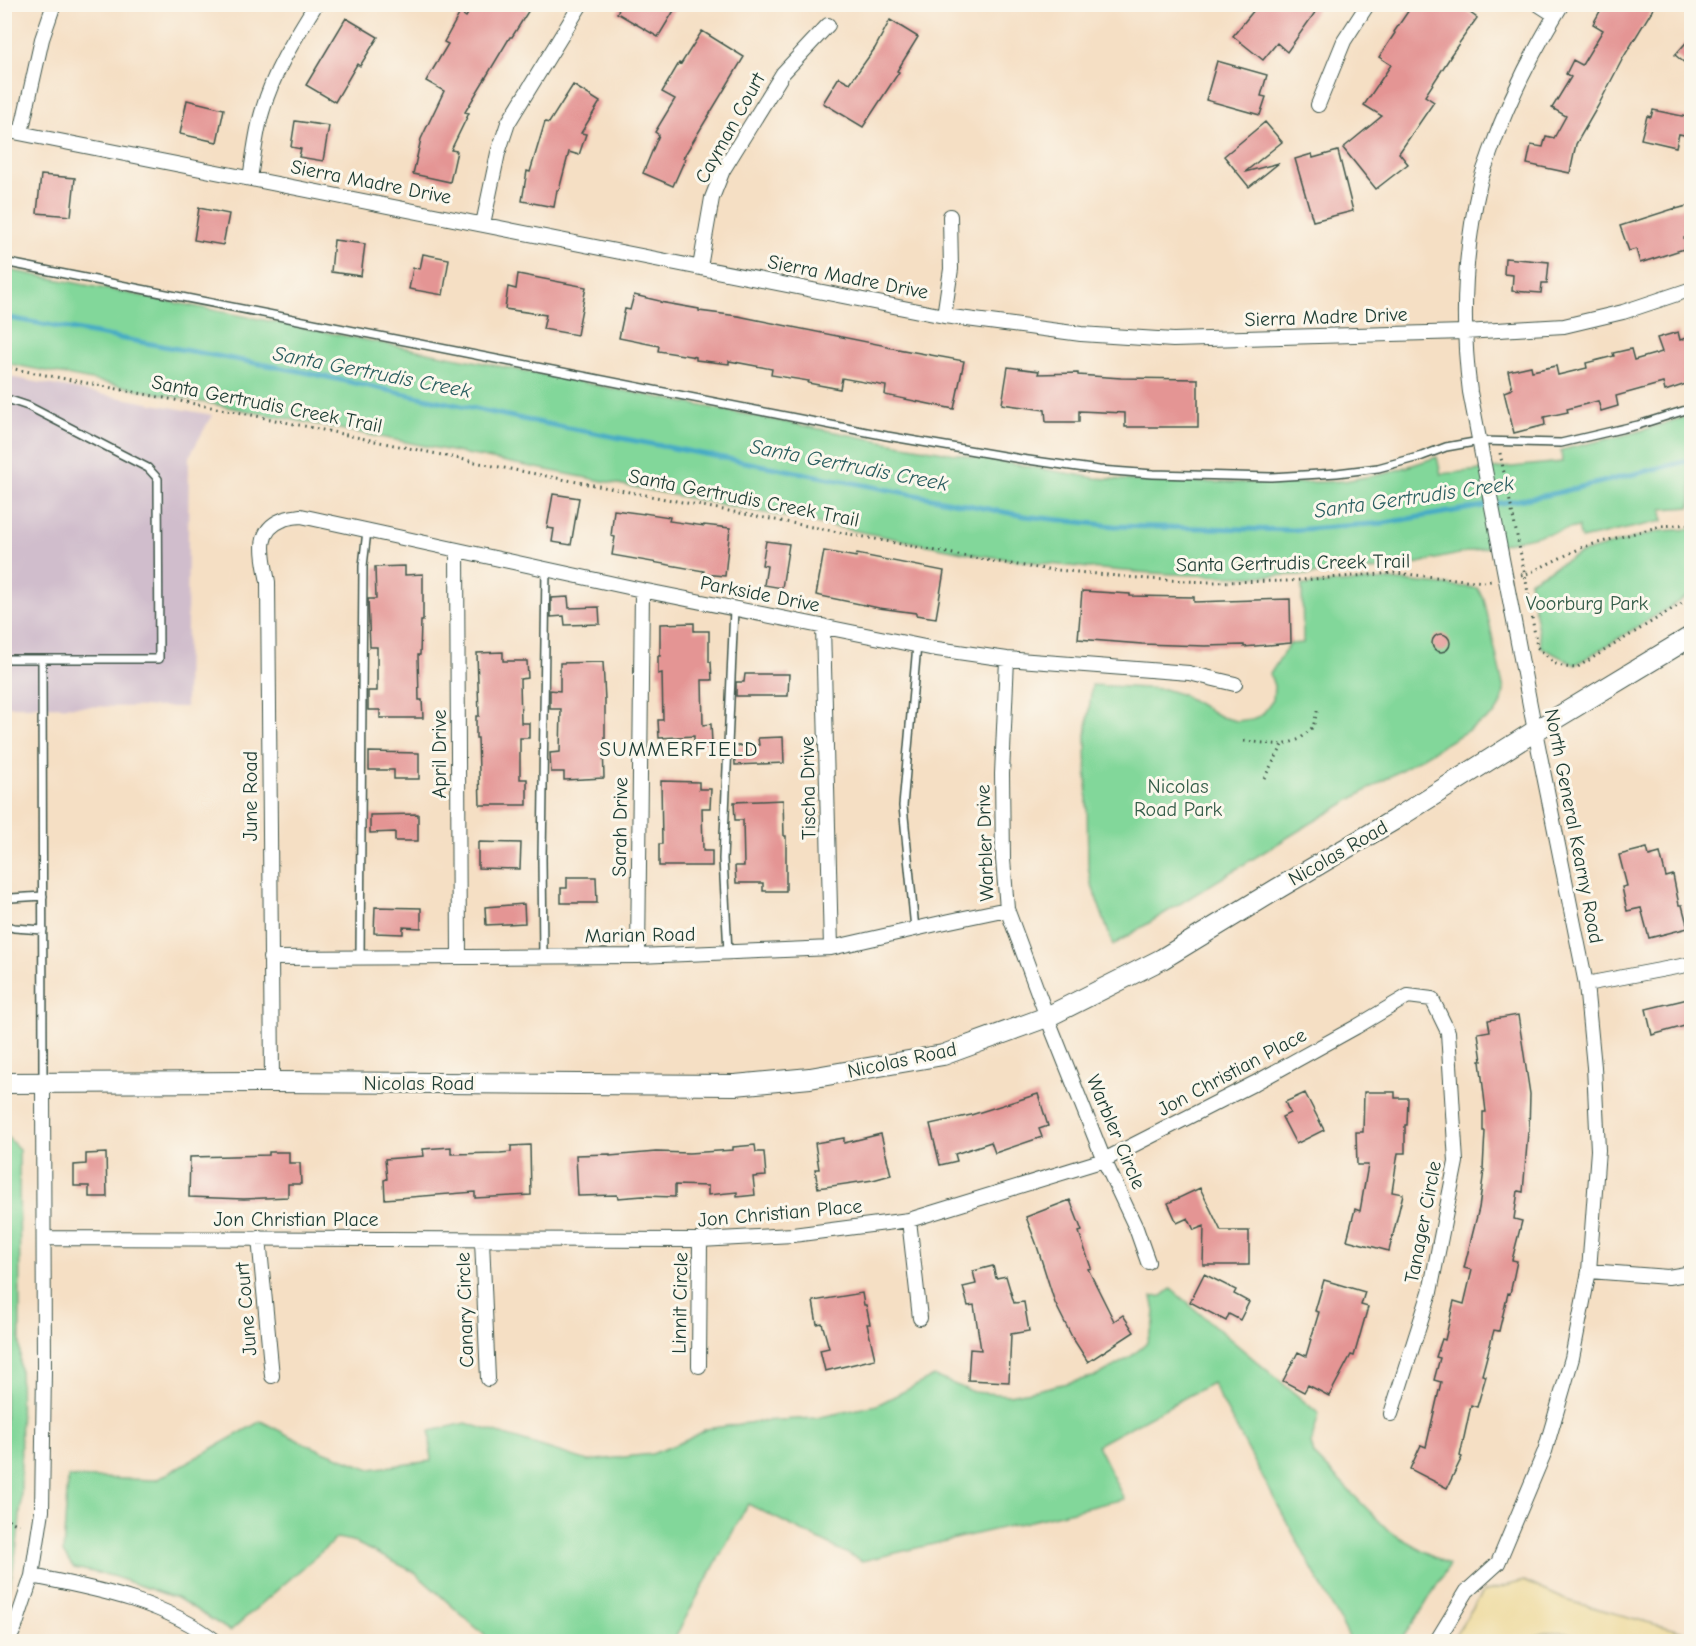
<svg xmlns="http://www.w3.org/2000/svg" width="1696" height="1646" viewBox="0 0 1696 1646" font-family="'Comic Neue',sans-serif">
<style>
.industrial{fill:#d0bdcc}
.green{fill:#82d79a;stroke:#508a67;stroke-width:1.5}
.sand{fill:#eeda9e;stroke:#868c69;stroke-width:1.5}
.lines{fill:none;stroke-linecap:round;stroke-linejoin:round}
.stream{stroke:#45aac5;stroke-width:5}
.building{fill:#e49594}
.service-casing{stroke:#3f554a;stroke-width:10}
.minor-casing{stroke:#3f554a;stroke-width:16}
.secondary-casing{stroke:#3f554a;stroke-width:22}
.path{stroke:#3f554a;stroke-width:3;stroke-dasharray:1.5 4.5;stroke-linecap:butt}
.service{stroke:#fff;stroke-width:7}
.minor{stroke:#fff;stroke-width:14}
.secondary{stroke:#fff;stroke-width:20}
.labels{text-anchor:middle;dominant-baseline:central;stroke-width:6;stroke-linejoin:round;paint-order:stroke}
.street-label{font-size:20px;fill:#1f3d34;stroke:#fbf7ec}
.park-label{font-size:20px;fill:#335c48;stroke:#fbf7ec}
.water-label{font-size:21px;font-style:italic;fill:#2a5e60;stroke:#fbf7ec}
.neighbourhood-label{font-size:21px;letter-spacing:1.5px;fill:#1f3d34;stroke:#fbf7ec}
</style>
<rect width="100%" height="100%" fill="#fbf7ec"/>
<filter id="ink" filterUnits="userSpaceOnUse"><feTurbulence type="fractalNoise" baseFrequency=".0167" numOctaves="2"/><feDisplacementMap in="SourceGraphic" scale="12" xChannelSelector="R" yChannelSelector="G"/><feConvolveMatrix kernelMatrix="1 2 1 2 8 2 1 2 1" color-interpolation-filters="sRGB"/></filter>
<filter id="wash" filterUnits="userSpaceOnUse"><feTurbulence type="fractalNoise" baseFrequency=".008" numOctaves="4" result="noise"/><feDisplacementMap in="SourceGraphic" scale="24" xChannelSelector="R" yChannelSelector="G"/><feGaussianBlur stdDeviation="1.35" result="paint"/><feColorMatrix in="noise" values="0 0 0 0 0 0 0 0 0 0 0 0 0 0 0 0 0 1.4 0 .05"/><feComposite in="paint" operator="in"/></filter>
<g filter="url(#wash)">
<rect width="100%" height="100%" fill="#f5dfc4"/>
<path class="industrial" d="M4,376L212,415L189,457L186,707L5,706Z"/>
<path class="green" d="M4,269L886,442L1095,478L1155,482L1293,483L1344,481L1388,473L1437,457L1441,474L1562,462L1561,450L1637,432L1691,415V507L1662,509L1663,521L1581,539L1578,527C1537,536 1495,545 1454,555C1433,559 1412,566 1391,568C1254,584 1114,574 978,555L5,363Z
M1691,529V594L1575,665L1541,647L1529,581L1578,554L1660,531Z
M1390,580L1477,588L1484,599L1504,690L1502,703L1494,715L1303,828L1113,945L1091,883L1088,866L1086,736L1092,685L1164,689L1183,695L1221,717L1237,721L1252,719L1262,715L1273,700L1274,686L1270,674L1289,644L1303,643L1302,585Z
M5,1135L19,1149L21,1503C19,1536 15,1569 5,1601Z
M1171,1289L1319,1414L1311,1443L1314,1455L1390,1532L1449,1565L1422,1610L1400,1641H1351L1212,1383L1097,1445L1124,1499L862,1561L748,1504L673,1641H491L414,1572L352,1541L337,1538L230,1631L179,1599L112,1576L74,1568L63,1553L68,1477L156,1480L261,1421L305,1444L370,1469L431,1461L430,1431L466,1423L588,1461L652,1454L687,1440L706,1429L762,1421L816,1418L877,1405L934,1376L973,1392L1009,1395L1041,1389L1097,1376L1129,1358L1146,1344L1154,1323L1155,1311L1152,1297L1162,1296Z"/>
<path class="sand" d="M1524,1581L1566,1600L1691,1634V1641H1600L1567,1633H1545L1522,1641H1451L1483,1592Z"/>
<g class="lines">
<path class="stream" d="M4,317L299,371L527,420L1025,516L1114,526L1292,530L1384,523L1548,495L1692,460"/>
</g>
<g id="blocks">
<path class="building" d="M474,4H520L529,10L512,37H510L465,112L469,113L451,150L457,151L450,182L413,174L421,139L444,91L426,81L448,44L444,42L460,13L466,17Z
M622,4H667L675,9L658,37L617,13Z
M1259,4H1321L1287,52L1277,43L1263,60L1233,36Z
M1413,4H1434L1444,12L1450,4H1458L1477,18L1450,56H1451L1425,96L1434,102L1399,153L1408,164L1376,189L1343,148L1382,116L1364,105L1391,65L1379,57L1395,33L1394,32Z
M1604,4H1656L1623,58L1598,106L1576,144L1570,173L1527,164L1531,145L1543,147L1546,136L1554,138L1566,116L1552,108L1571,77L1566,74L1573,60L1582,65L1603,30L1593,24Z
M346,18L378,37L360,66L357,64L335,102L306,85Z
M890,20L918,37L897,71L899,72L863,127L823,103L839,77L850,83L875,48Z
M702,31L744,57L683,158L685,159L673,186L643,173L659,135L655,132L675,99L662,92L679,63L681,64Z
M1692,36V69L1675,55Z
M1217,61L1267,75L1261,96L1266,97L1260,115L1206,100Z
M573,85L600,102L581,133L586,134L579,155L569,152L559,190H557L554,207L522,201L527,171L530,172L545,122L549,123Z
M187,100L224,109L217,142L180,134Z
M1653,110L1692,118L1689,136L1679,134L1676,147L1641,139L1647,116L1651,117Z
M295,121L329,126L323,161L299,157L301,149L291,147Z
M1265,122L1282,142L1245,172L1279,163L1249,187L1224,156Z
M1338,151L1353,211L1313,221L1295,159L1312,154L1313,158Z
M41,175L75,178L71,216L37,213Z
M1687,206L1692,220V236L1684,238L1687,248L1640,263L1636,249L1629,251L1620,226L1676,208V209Z
M199,208L229,214L223,245L194,240Z
M334,240L365,244L361,276L331,272Z
M423,254L449,259L443,295L409,289L413,268L420,269Z
M1505,258L1549,262L1547,283H1542L1541,293L1512,291L1513,275L1504,274Z
M518,274L586,287L577,335L543,329L546,315L505,309L508,287L516,289Z
M634,295L660,301V302L699,309V311L738,316L887,346V347L964,361L954,409L885,395L886,386L842,378L840,389L808,383L809,381L771,375L772,369L729,361V364L696,360V357L658,351L659,346L619,338L625,309L630,310Z
M1678,332L1680,340L1692,336V382L1665,391L1663,383L1616,396L1618,406L1601,411L1598,401L1567,409L1568,412L1544,417L1545,425L1514,433L1504,392L1512,389L1508,371L1531,366L1532,371L1556,366L1558,375L1587,368L1586,363L1614,356L1613,353L1631,349L1634,360L1662,352L1657,338Z
M1008,367L1039,371L1038,374L1078,373V375L1121,378L1198,379V427H1125V413L1079,411V422H1046L1045,410L1002,404Z
M553,494L579,498L571,545L552,542L554,529L547,528Z
M614,510L644,514V513L670,517L669,521L704,526V525L730,528L725,576L703,574L704,571L612,555L615,537L611,536Z
M766,541L789,544L782,588L764,585L767,566L762,565Z
M824,551L856,557L857,554L944,571L936,618L916,615V613L879,608L816,595Z
M405,566V575L423,574V621H421L420,655H418L419,700H422L423,718H380V710H368V691H377V647H370L368,599H376L375,567Z
M1082,591L1130,594V596L1194,597V602L1290,599L1291,643L1244,647V645L1205,646L1142,644L1078,639Z
M568,597L569,608L599,607L600,624L565,625L564,616L551,617V598Z
M694,623V631H709V662H711L712,680H702L703,725L711,724L712,743L694,744V736L659,738L658,720H663L662,673L658,674V656H660V624Z
M1432 643a9 9 0 1 1 18 0a9 9 0 1 1-18 0Z
M503,652V661H527L528,678L520,679L521,723H529V738H520V779H527V805H480L478,738H476V716H479L477,653Z
M603,662L605,700V744H603L604,778L564,780V772H551L550,753L560,752L561,709H550V690L560,691V663Z
M745,674H789L788,696H736V682H744Z
M783,737L784,763L735,765L734,746L759,745L758,738Z
M369,752L419,753V779H394V770H369Z
M661,781L699,782V789H711L710,808H702L703,851H712V866H659V844H662Z
M783,800L784,836H786V891H763V883H736L735,866H744L743,820H735L734,802Z
M418,814V841H395V832L370,833V815Z
M478,842L521,843L520,869L478,868Z
M1647,848L1649,856L1660,853L1666,877L1673,875L1679,905H1682L1688,928L1649,938L1641,908L1627,911L1622,887L1627,886L1619,855Z
M567,877H596L597,903H561V888H567Z
M524,904L525,923L486,925L485,907Z
M375,907L421,908V928L403,927V934L374,933Z
M1692,998V1024L1652,1035L1646,1009Z
M1518,1015L1530,1094L1529,1132H1528L1523,1192L1518,1191L1514,1219L1522,1221L1512,1260L1517,1261L1510,1294L1508,1293L1499,1331L1494,1330L1482,1375L1486,1376L1477,1407L1471,1405L1460,1456L1462,1457L1447,1488L1410,1469L1421,1445L1426,1447L1441,1382L1434,1380L1440,1358L1436,1357L1442,1339L1445,1340L1454,1301L1464,1304L1472,1270L1464,1268L1479,1208L1484,1170L1483,1169L1485,1131H1483V1112H1486L1480,1061H1482L1478,1033L1490,1031L1488,1020Z
M1364,1092H1395V1098H1408L1407,1125H1405V1153H1398L1392,1192L1403,1194L1389,1251L1347,1240L1355,1209L1360,1211L1368,1165H1357L1356,1132H1363Z
M1305,1093L1324,1130L1296,1144L1282,1117L1290,1113L1285,1102Z
M1038,1094L1048,1126L1039,1129L1042,1137L995,1153L991,1142L955,1154L957,1161L940,1165L930,1124L971,1115Z
M881,1134L891,1175L873,1180L818,1188L815,1169H819L815,1143L844,1138V1143Z
M530,1145L531,1195L475,1198V1192L385,1199L384,1180L387,1179L385,1159L424,1156L423,1149L451,1147V1154L500,1153L511,1152V1146Z
M755,1145L756,1152H764L766,1176L753,1177L755,1195L737,1197V1192L708,1195V1186L675,1185V1197L643,1196L618,1198L617,1195L578,1196L576,1155L610,1154V1156L656,1152L689,1153L733,1150V1147Z
M269,1152H289V1163H300L301,1184H288V1197L244,1199L189,1197L190,1157L269,1155Z
M106,1153L107,1197H89V1186H74V1165L86,1164V1154Z
M1200,1188L1221,1231H1249V1265H1203L1204,1226L1194,1230L1188,1218L1177,1223L1168,1203Z
M1070,1200L1082,1231L1079,1232L1091,1268L1088,1269L1114,1321L1123,1315L1134,1332L1088,1362L1072,1337L1055,1303L1036,1243L1026,1217Z
M993,1266L996,1278L1006,1276L1014,1303L1024,1302L1029,1331L1011,1334L1009,1382L968,1380L970,1349L981,1350L974,1305L968,1306L963,1287L976,1284L973,1271Z
M1204,1274L1236,1290L1234,1294L1249,1302L1240,1320L1229,1314L1226,1321L1190,1302Z
M1324,1280L1365,1292L1361,1305L1368,1307L1354,1356L1351,1355L1329,1396L1308,1385L1304,1392L1283,1381L1298,1352L1306,1356L1319,1312L1315,1311Z
M862,1293L864,1305H866L870,1324H867L875,1359L825,1371L820,1350L829,1348L822,1323L817,1324L813,1301Z"/>
</g>
</g>
<g filter="url(#ink)">
<use href="#blocks" fill-opacity="0" stroke="#3f554a" stroke-width="1.5"/>
<g class="lines">
<g class="service-casing">
<path id="service" d="M4,262L887,436L1021,459L1099,470L1153,474L1271,477L1337,473L1378,468L1422,456L1446,447L1480,441L1561,443L1638,425L1692,408
M4,398L28,406L148,468L158,479L159,659H4
M42,660L43,1080
M4,900L11,898L43,896
M4,925L14,928L43,930
M915,929L903,806L917,645
M728,952L723,859L734,609
M543,956L542,859L546,569
M360,958L363,566L367,531"/>
</g>
<g class="minor-casing">
<path id="minor" d="M1538,4L1555,15
M1318,105L1344,41L1368,4
M4,130L944,316L1081,334L1173,340L1465,332L1564,326L1623,312L1692,289
M21,133L42,39L54,4
M250,178C254,155 256,131 263,109C274,71 295,38 316,4
M483,224L498,153L508,123L581,4
M700,267L712,198L723,170L783,73L828,25
M944,316L951,269L950,216
M457,550L459,957
M823,626L831,948
M1007,659L1002,774L1003,859L1007,909L1047,1017L1104,1160L1136,1228L1148,1262
M638,956L642,590
M270,958L638,956L831,948L950,921L1007,909
M1586,984L1692,964
M272,1082L268,582C264,559 254,531 282,520C288,517 295,517 301,516L642,590L930,648L1007,659L1189,673L1235,684
M909,1220L920,1318
M44,1238L700,1240L793,1235L909,1220L1104,1160L1255,1083L1356,1027L1408,996L1432,999L1448,1032L1456,1162L1430,1292L1391,1414
M259,1238L272,1376
M482,1240L488,1379
M1589,1271L1668,1277L1692,1273
M699,1366L700,1240
M32,1576C97,1589 164,1601 217,1642
M8,1642L15,1627L32,1576L42,1511L44,1370L43,1083
M1436,1642L1467,1591L1498,1563L1545,1451L1572,1358L1589,1271L1598,1150L1594,1067L1586,984L1535,731L1470,392C1461,322 1464,251 1480,183C1482,173 1487,163 1490,153C1508,101 1533,51 1562,4"/>
</g>
<g class="secondary-casing">
<path id="secondary" d="M4,1083L272,1082L735,1085L810,1078L943,1055L1047,1017L1162,959L1277,889L1394,820L1535,731L1692,636"/>
</g>
<path class="path" d="M4,367L242,413L494,466L979,559L1037,568L1148,579L1207,582L1287,581L1395,573L1485,582L1491,581
M1500,453L1525,575L1537,647L1556,664L1565,667L1576,668L1692,597
M1521,575L1529,573L1583,547L1661,526L1692,524
M1244,741L1283,745L1300,739L1313,727L1318,708
M1264,778L1283,745
M4,1515L10,1521L19,1525"/>
<use href="#service" class="service"/>
<use href="#minor" class="minor"/>
<use href="#secondary" class="secondary"/>
</g>
</g>
<g class="labels">
<g class="street-label">
<text transform="translate(730 128) rotate(-61)">Cayman Court</text>
<text transform="translate(371 182) rotate(11)">Sierra Madre Drive</text>
<text transform="translate(848 277) rotate(11)">Sierra Madre Drive</text>
<text transform="translate(1326 317) rotate(-2)">Sierra Madre Drive</text>
<text transform="translate(267 404) rotate(11)">Santa Gertrudis Creek Trail</text>
<text transform="translate(744 498) rotate(11)">Santa Gertrudis Creek Trail</text>
<text transform="translate(1293 563) rotate(-1)">Santa Gertrudis Creek Trail</text>
<text transform="translate(760 594) rotate(11)">Parkside Drive</text>
<text transform="translate(439 754) rotate(-90)">April Drive</text>
<text transform="translate(808 788) rotate(-91)">Tischa Drive</text>
<text transform="translate(250 796) rotate(-90)">June Road</text>
<text transform="translate(1574 826) rotate(79)">North General Kearny Road</text>
<text transform="translate(620 827) rotate(-89)">Sarah Drive</text>
<text transform="translate(985 843) rotate(-92)">Warbler Drive</text>
<text transform="translate(1338 853) rotate(-30)">Nicolas Road</text>
<text transform="translate(640 935) rotate(-1)">Marian Road</text>
<text transform="translate(902 1060) rotate(-12)">Nicolas Road</text>
<text transform="translate(1232 1072) rotate(-28)">Jon Christian Place</text>
<text x="419" y="1083">Nicolas Road</text>
<text transform="translate(1116 1132) rotate(67)">Warbler Circle</text>
<text transform="translate(780 1213) rotate(-5)">Jon Christian Place</text>
<text x="296" y="1219">Jon Christian Place</text>
<text transform="translate(1423 1222) rotate(-79)">Tanager Circle</text>
<text transform="translate(680 1303) rotate(-89)">Linnit Circle</text>
<text transform="translate(246 1309) rotate(-95)">June Court</text>
<text transform="translate(465 1310) rotate(-92)">Canary Circle</text>
</g>
<g class="park-label">
<text x="1587" y="603">Voorburg Park</text>
<text x="1178" y="786">Nicolas<tspan x="1178" dy="23">Road Park</tspan></text>
</g>
<g class="water-label">
<text transform="translate(372 372) rotate(11)">Santa Gertrudis Creek</text>
<text transform="translate(849 465) rotate(11)">Santa Gertrudis Creek</text>
<text transform="translate(1414 497) rotate(-8)">Santa Gertrudis Creek</text>
</g>
<g class="neighbourhood-label">
<text x="679" y="749">SUMMERFIELD</text>
</g>
</g>
<rect width="1696" height="1646" fill="none" stroke="#fbf7ec" stroke-width="24"/>
</svg>
